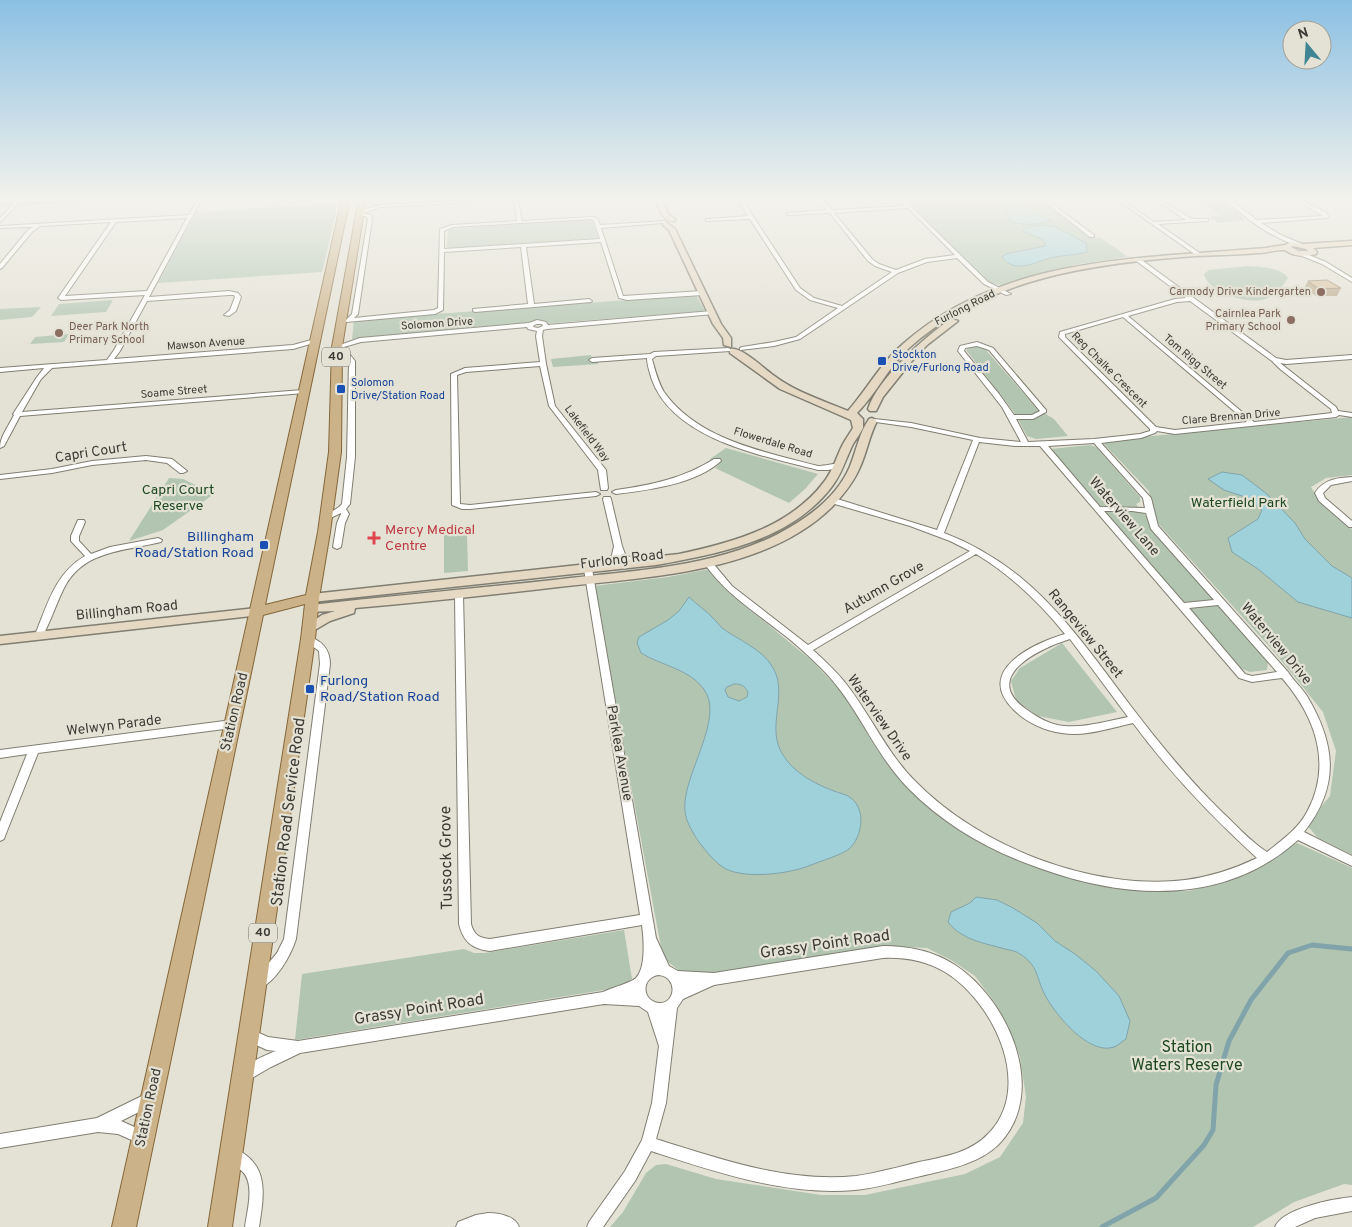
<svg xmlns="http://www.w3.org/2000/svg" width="1352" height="1227" viewBox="0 0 1352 1227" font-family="Overpass,sans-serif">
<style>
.green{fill:#b1c5b1}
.water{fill:#9fd1db;stroke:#81a4aa;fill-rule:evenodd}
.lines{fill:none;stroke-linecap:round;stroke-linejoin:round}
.stream{stroke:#81a4aa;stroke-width:5}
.street-casing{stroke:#807e72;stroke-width:2}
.secondary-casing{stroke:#807e72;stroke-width:3}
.primary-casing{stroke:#846739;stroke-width:2}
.street{fill:#fff;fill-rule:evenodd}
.secondary{fill:#e6d9c4;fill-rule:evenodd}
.primary{fill:#ccb289;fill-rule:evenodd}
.wall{fill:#baa688}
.building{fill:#d8c19e;stroke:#97876f}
.education-dot{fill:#8d6e63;stroke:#e4e2d5;stroke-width:2}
.transit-dot{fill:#1a4fb4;stroke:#e4e2d5;stroke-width:2}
.health-dot{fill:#e0444e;stroke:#e4e2d5;stroke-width:2}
.labels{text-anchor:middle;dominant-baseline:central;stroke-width:4.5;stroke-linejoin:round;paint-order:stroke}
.far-education-label{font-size:11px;fill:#785e54;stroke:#e4e2d5;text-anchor:end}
.far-street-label{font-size:11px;fill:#3c3b36;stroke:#e4e2d5}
.far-transit-label{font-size:11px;fill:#164399;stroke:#e4e2d5;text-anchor:start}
.shield{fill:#e4e2d5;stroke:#6e6d66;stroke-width:1}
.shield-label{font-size:12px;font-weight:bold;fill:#3c3b36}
.street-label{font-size:14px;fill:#3c3b36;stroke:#e4e2d5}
.park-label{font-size:14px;fill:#1d4921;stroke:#e4e2d5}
.health-label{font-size:14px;fill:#be3a42;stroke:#e4e2d5;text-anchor:start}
.transit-label{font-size:14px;fill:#164399;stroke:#e4e2d5;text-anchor:end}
.near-street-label{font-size:16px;fill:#3c3b36;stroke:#e4e2d5}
.near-park-label{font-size:16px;fill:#1d4921;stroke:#e4e2d5}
</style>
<rect width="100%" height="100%" fill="#e4e2d5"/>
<path class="green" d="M904,198H1040L1091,237L1101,238L1128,257C1108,260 1086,262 1066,267C1045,273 1010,290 990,283Z
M1199,198H1220L1245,220L1216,223L1214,219H1209L1210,217L1219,215Z
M337,203L335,217L322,272L158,283L196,212Z
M590,219L593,220L598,239L447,249L448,229Z
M1248,266C1260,267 1281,267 1288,278C1284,285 1273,297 1265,299C1249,305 1208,293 1204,274L1209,270Z
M696,295L705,311L352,339L354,320Z
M113,300L106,312L51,316L59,304Z
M41,307L32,317L0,320V309Z
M69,334L64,342L30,344L35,337Z
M973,346L985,349L1037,409L1054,419L1068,436L1036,439L1027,436L1014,412L966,350Z
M591,355L592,361H598V364L553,367L551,359Z
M1352,417V475L1326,478L1311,487L1318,499L1352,529V855L1317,837L1306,824L1330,796L1336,751L1323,712L1276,654L1154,519L1149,491L1104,444L1110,440Z
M1090,445L1096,447L1140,497V502L1136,504L1268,662L1267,670L1250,672L1242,669L1051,449Z
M726,448L818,474L805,489L789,503L715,468L721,462L716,460L712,462L710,459Z
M169,478L183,479L214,494L163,530L129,541Z
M467,533L468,571L444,573V535Z
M710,569L733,596L811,660L838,688L903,773L977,832L1084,880L1149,891H1189L1237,875L1297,843L1352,868V1185L1344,1184L1294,1202L1253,1227H610L623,1212L646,1173L656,1165L666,1164L716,1179L821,1195H865L965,1174L1000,1157L1023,1123L1026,1097L1020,1057L1008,1026L993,1000L975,976L951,960L927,948L884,946L690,979L663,958L594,586L668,577Z
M1062,643L1117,712L1069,722L1038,716L1016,700L1011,681L1020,668Z
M624,930L632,979L616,988L295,1040L302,974L464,949L474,953H485Z"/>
<path class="water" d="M996,198H1020L1030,208L1051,221C1039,224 1019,227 1008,220L1010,217L1006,214L1008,208L999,202Z
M1040,225L1054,226L1086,243L1087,252C1076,255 1066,255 1055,257C1038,260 1016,276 1002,257L1006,254L1045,246V243L1042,239L1022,231L1023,229Z
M1222,472L1242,475L1267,494L1295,523L1305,539L1332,566L1352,578V618L1298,602L1258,569L1232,552L1228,538L1258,519L1262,510L1245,497L1224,490L1208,479Z
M689,597C697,605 707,611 714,619C717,622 719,625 722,628C741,642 769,651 777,677C784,703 767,730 783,755C794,773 815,784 834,791C839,793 844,794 848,796C867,807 863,836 849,849C841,855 821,861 811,865C790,874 746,879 726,869C715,863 706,851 699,842C693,833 686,822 685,811C681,776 727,717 703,688C689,669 660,665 641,653L637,643L639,637L668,620L679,611ZM734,684C741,684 744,685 748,692L747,697L739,701L728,697L725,690L727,687Z
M976,897L997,900L1013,908L1037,923L1055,941L1075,954L1096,971L1119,996L1130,1021L1126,1039C1122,1041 1118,1046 1114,1047C1089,1056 1055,1014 1045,995C1036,978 1039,966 1020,954C1016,951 1010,950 1005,949C984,943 962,940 948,922L951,912L970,903Z"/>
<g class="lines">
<path class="stream" d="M1102,1227L1156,1198L1204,1145L1213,1130L1216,1085L1229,1041L1251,1000L1288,953L1312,945L1352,949"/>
<g class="street-casing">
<path id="street" d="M198,198H202L149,297L229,291L238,293L241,297L236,311L229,316L224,315L230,310L235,297L234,295H229L147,301L120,351L114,359L293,345L315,339L317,340V342L293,349L52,368L41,379L22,412L303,390L306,392L305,393L20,416L4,446L0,448C0,436 9,426 14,415L13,414L37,377L44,368L0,372V368L107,360L114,350L145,295L61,300L58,298L111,222L40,226L32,232L2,268L0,269V264L28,230L33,227L0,228V226L189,215ZM187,218L147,291L65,296L116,222Z
M510,198H512V200L381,207L363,213L371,215L372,219L358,314L354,318L434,310L438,308L440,229L452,225L517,221L514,200L516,199L518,200L522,221L593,217L598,219L600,225L665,221V223H663L601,228L623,296L702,291L705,293L702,295L627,300L619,298L601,242L526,247L534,304L589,299L592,301L591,302L475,312L473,311V309L528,304L521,247L444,252L443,310L435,314L346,322V320L352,314L368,219L367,217L358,214V211L381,205ZM592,219L594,221L600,239L444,249V231L453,227Z
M737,198H741L800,288L814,298L842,306L892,272L875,266L868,261L830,213L788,215L786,214L788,213L827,210L818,198H822L832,210L905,206L898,198H902L988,282L1011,294L1006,295L984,284L957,258L927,262L898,273L800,339L774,346L740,350V348L742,347L774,342L796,337L838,308L810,300L796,290L750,219L706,221V219H708L748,216ZM908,208L955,255L925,259L896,270L879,264L872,259L834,213Z
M1040,198H1044L1094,235V237H1090Z
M1115,198H1119L1154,222L1186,220L1153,198H1157L1192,219H1208V221H1206L1158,224L1201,254L1196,255Z
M1224,198H1228L1257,220L1323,216L1292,198H1297L1327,213L1328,217L1326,218L1261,223L1281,235L1302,244V246L1300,247C1271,237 1245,219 1224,198Z
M16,201L20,202L0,222V218Z
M1299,251L1326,262L1352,278V282L1322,264L1297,254L1296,253Z
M1135,258H1139L1276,358L1286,360L1352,355V359L1286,364L1280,363L1336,407L1338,411L1352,413V417L1339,415L1336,417L1175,434L1157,431L1155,433L1141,438L1101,443L1151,498L1158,526L1288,672C1293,680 1301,687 1307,696C1336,745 1340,786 1304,832L1352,856V866L1298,840C1226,905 1129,900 1042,869C992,852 945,826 908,788C874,753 858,706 824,671C810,657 795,643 779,631C752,610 724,592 704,563L705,561H711L732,586L808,645L970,551L950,541L910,526L828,502L827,500L831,498H834L937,530L973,440L911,427L876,422L874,421V419L911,423L980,438L1021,442L1002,407L958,351L960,346L977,342L993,348L1046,410V412L1033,419H1016L1028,442L1094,439L1140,434L1150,431V429L1059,337L1060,332L1175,299L1186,298L1135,260ZM1190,301L1272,361L1280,369L1331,409L1332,413L1254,422L1128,316L1177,302ZM1123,317L1247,422L1175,430L1156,427L1065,337V334ZM977,346L989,350L1040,411L1032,415H1014L999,394L964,351L965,348ZM979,442L1015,446H1040L1239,678L1252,682L1282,678C1315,716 1333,764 1307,812C1298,829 1282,840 1267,852C1251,842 1236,825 1222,812C1188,779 1159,743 1130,705C1096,660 1063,612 1019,576C996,558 971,543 944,533ZM1094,443L1143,498L1145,508L1100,507L1048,446ZM1104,511H1132L1146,513L1151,529L1214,600L1184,603ZM976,554C1011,575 1040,603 1065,634C1032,644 974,671 1014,710C1026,722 1045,731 1062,733C1085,737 1110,728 1133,723C1170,773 1211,816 1257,858C1234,869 1210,877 1185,880C1093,891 979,847 915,781C887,753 871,716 847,685C837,672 825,661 813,650ZM1218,605L1277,672L1252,676L1245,674L1189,608ZM1070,639L1128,717C1107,721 1085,728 1064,726C1050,725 1037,717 1026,709C980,677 1040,648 1070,639Z
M712,311L714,312V314L547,329L543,330L542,336L546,364L555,406L606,470L608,488L607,490H601L598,470L549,406L540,366L466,372L457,375L460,504L470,505L596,492L600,494L596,496L470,509H462L452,505L451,374L465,368L540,362L536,336L537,331L528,329L527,327L361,342L337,349L334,347L360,338L529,323L537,320L546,322L548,325ZM537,324H542L543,326L538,328L533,327L534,325Z
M728,348L730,349V351L656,356L652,359C655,370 658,382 664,392C698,440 765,452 818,466C826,466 835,463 843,463V467L828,470H818C764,456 674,440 652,380C650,373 647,365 647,358L592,362L589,360L592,358L650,354L654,352Z
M336,349L351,356L355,361V457L350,504L346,509L349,514L345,523L341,547L337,549L333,547L337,523L341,514V513L326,520L322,518L339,507L342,504L347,457L349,361L347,358L334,352V350Z
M146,456L172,459L187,471L183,473H180L167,463L146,460L92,465L52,473L0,479V475L52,469L92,461Z
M714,459H720L721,461C696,484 649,490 616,494L612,492L616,490C652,485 684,478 714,459Z
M1352,477V481L1331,485L1323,493L1325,498L1352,521V527H1349L1319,501L1315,493C1324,479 1337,478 1352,477Z
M604,497H610L611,499L622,546L625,554L638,562L639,564L638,566H632L619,557L612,569L609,570L605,567L612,555L614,546L603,499Z
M78,520H84L85,522L79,536V541L91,554L110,547L158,538L162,540L161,542C125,551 83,550 64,588C56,604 51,621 42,637H36L35,635C47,606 55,573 85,556L71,541V536Z
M588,566L592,569L656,938L669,966L678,971L714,973L883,946C908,946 934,951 955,965C1008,999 1050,1093 998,1145C978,1164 947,1170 921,1176C899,1181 877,1188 855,1190C785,1196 716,1172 651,1151L635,1181L603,1227H587L589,1222L625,1171L642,1140L652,1103L659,1046L648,1012L639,1006L604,1004L300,1053L271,1067L245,1082L240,1080L238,1075C243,1064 266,1055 276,1051L267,1050L245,1040L244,1035L245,1030L250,1029L268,1037L298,1041L603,992C609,989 632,982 636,978C646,968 644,939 642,925L490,951C472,949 463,941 459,924L455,595L459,592L463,595L471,924C474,935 479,938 490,939L640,915L584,569ZM883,958C905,957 926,961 945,972C993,1001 1035,1087 988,1134C970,1153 943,1157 919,1162C898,1167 877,1173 856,1176C788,1183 720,1159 656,1139L666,1103L677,1008L683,999L714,985ZM659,975C678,977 676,1004 659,1003C641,1001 641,977 659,975Z
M308,636C322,641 330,649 330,664L296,939C291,955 276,982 260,988L256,986L254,982L256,978L277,953L284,939L320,664L319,651L303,639Z
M232,720L235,721L237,724L235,727L232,728L38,753L5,836L4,839L0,841V822L27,754L0,758V750Z
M150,1092L155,1094L157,1099L155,1104L121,1121L148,1133L150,1138L148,1143L143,1145L118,1134L98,1132L0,1148V1134L97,1118Z
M233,1148C270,1163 264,1195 259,1227H245C247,1211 255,1185 243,1172C237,1166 229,1163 226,1155L228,1150Z
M1352,1197V1211L1315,1218L1295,1227H1275C1283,1208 1333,1199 1352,1197Z
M488,1213C499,1213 515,1216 519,1227H456L458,1222L476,1215Z"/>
</g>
<g class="secondary-casing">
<path id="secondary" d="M55,198H91L88,200L0,204V200Z
M655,198H661L669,215L675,219V221C662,222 659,208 655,198Z
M663,223H667L675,229L721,324L731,338V347L724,345L723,338L713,324L669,230L663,225Z
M1352,241V245L1313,248L1317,252L1316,254C1307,256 1298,257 1290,253C1286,251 1287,250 1283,250C1275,250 1265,253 1257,253C1237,255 1216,255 1196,256C1096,263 987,277 909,348C888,367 877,393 857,413L863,419V428C860,434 856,439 853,444C846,458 842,473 833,485C793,540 718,554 656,565L312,602L306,598L312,594L679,554C732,543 790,527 824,482C832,472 836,459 841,448C844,441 849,435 853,428L851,420L780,389L730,353V349C742,347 763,368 773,375C795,392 822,400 848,411C867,389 881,363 903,344C1003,255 1141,259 1266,248L1285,245L1292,242L1303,244ZM1293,246L1306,249L1308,251H1299L1291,247Z
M951,319L958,321L927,345L911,362L883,397L876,411H870L868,409C877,379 926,336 951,319Z
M872,418L877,421C869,436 867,452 860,467C854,482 843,495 832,507C765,573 647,577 558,587C490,595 423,602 355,608L354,613L330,621L313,631H305L303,628L322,615L335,611L307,612L305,609L307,606L311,605C392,596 472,589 553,580C643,569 746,568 819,507C833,495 846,479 852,461C857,447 860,432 869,419Z
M257,608L261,609L263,612L261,615L0,644V636Z"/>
</g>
<g class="primary-casing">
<path id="primary" d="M342,198H350L265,605L306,595L318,532L329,452L332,347L359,198H366L342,347L341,452L330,532L319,598L315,639L232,1227H208L301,639L305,604L263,615L136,1227H112Z"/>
</g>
<use href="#street" class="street"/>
<use href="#secondary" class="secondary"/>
<use href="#primary" class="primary"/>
</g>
<path class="wall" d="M288,198H316L315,202L289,204Z
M1308,281L1341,288L1337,296H1316L1304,288Z"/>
<path class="building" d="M1327,280L1341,288L1319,289L1308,281Z"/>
<linearGradient id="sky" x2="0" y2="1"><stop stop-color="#8bc0e3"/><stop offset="0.54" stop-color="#f3f2ec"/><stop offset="1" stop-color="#f3f2ec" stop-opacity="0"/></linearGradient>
<rect width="1352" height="369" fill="url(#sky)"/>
<g class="education-dot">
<circle cx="1321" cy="292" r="5"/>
<circle cx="1291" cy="320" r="5"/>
<circle cx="59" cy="333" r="5"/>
</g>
<g class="transit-dot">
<rect x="877" y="356" width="10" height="10" rx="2.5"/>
<rect x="336" y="384" width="10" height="10" rx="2.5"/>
<rect x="259" y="540" width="10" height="10" rx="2.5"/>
<rect x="305" y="684" width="10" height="10" rx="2.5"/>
</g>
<path class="health-dot" d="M371.5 530.5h5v5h5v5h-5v5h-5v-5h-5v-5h5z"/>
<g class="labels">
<g class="far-education-label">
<text x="1311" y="292">Carmody Drive Kindergarten</text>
<text x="1281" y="314">Cairnlea Park<tspan x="1281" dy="13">Primary School</tspan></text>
<text x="69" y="327" text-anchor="start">Deer Park North<tspan x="69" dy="13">Primary School</tspan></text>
</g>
<g class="far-street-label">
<text transform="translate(965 308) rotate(-27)">Furlong Road</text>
<text transform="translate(437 324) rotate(-4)">Solomon Drive</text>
<text transform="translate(206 344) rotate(-4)">Mawson Avenue</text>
<text transform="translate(1195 362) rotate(40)">Tom Rigg Street</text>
<text transform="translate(1109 370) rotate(45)">Reg Chalke Crescent</text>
<text transform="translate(174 392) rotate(-5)">Soame Street</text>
<text transform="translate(1231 417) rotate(-5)">Clare Brennan Drive</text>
<text transform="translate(587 434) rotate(53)">Lakefield Way</text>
<text transform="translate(773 443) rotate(17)">Flowerdale Road</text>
</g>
<g class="far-transit-label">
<text x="892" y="355">Stockton<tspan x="892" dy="13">Drive/Furlong Road</tspan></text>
<text x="351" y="383">Solomon<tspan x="351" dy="13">Drive/Station Road</tspan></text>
</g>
<g class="shield">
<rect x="322" y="347.5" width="28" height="19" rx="4"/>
<rect x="249" y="923.5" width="28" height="19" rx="4"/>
</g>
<g class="shield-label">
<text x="336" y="357">40</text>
<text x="263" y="933">40</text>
</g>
<g class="street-label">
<text transform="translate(91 453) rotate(-9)">Capri Court</text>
<text transform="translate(1124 517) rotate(49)">Waterview Lane</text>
<text transform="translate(622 560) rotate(-7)">Furlong Road</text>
<text transform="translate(884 588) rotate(-30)">Autumn Grove</text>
<text transform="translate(127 611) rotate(-6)">Billingham Road</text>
<text transform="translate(1085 634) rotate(51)">Rangeview Street</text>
<text transform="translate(1276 644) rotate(50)">Waterview Drive</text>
<text transform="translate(235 712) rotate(-77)">Station Road</text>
<text transform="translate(879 718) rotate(55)">Waterview Drive</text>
<text transform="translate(114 726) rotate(-7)">Welwyn Parade</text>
<text transform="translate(619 753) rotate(80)">Parklea Avenue</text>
<text transform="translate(149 1108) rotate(-78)">Station Road</text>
</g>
<g class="park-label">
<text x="178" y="490">Capri Court<tspan x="178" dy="16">Reserve</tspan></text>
<text x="1239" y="503">Waterfield Park</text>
</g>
<g class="health-label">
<text x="385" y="530">Mercy Medical<tspan x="385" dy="16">Centre</tspan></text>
</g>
<g class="transit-label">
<text x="254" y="537">Billingham<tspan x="254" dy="16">Road/Station Road</tspan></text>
<text x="320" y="681" text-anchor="start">Furlong<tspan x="320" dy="16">Road/Station Road</tspan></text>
</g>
<g class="near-street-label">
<text transform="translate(289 812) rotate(-83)">Station Road Service Road</text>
<text transform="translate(447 858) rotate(-91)">Tussock Grove</text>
<text transform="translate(825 945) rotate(-8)">Grassy Point Road</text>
<text transform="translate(419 1010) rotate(-9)">Grassy Point Road</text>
</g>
<g class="near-park-label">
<text x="1187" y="1048">Station<tspan x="1187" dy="18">Waters Reserve</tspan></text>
</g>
</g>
<g transform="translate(1307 45) rotate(342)"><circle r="24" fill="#e4e2d5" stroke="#a19f95"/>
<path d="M0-4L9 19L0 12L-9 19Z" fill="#418494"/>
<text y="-8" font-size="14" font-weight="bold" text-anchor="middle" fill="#3c3b36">N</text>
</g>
</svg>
